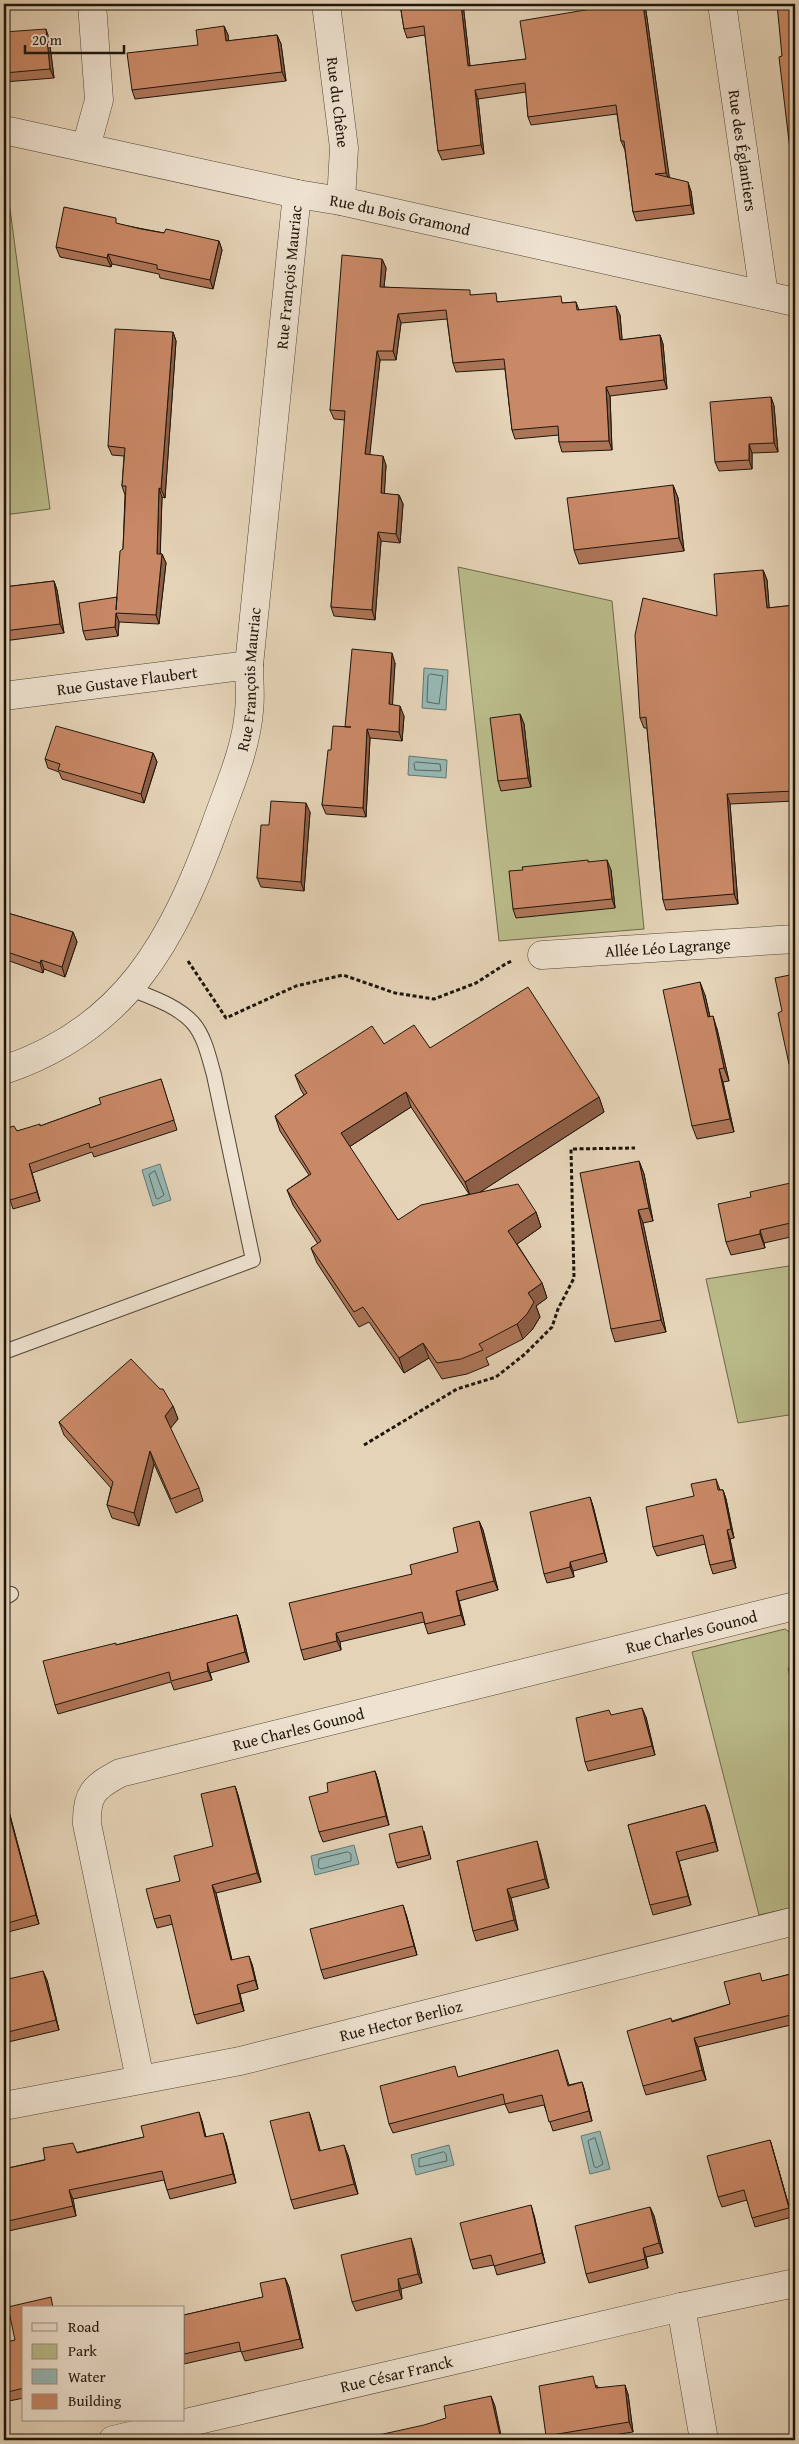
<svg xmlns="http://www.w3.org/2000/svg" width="799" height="2444" viewBox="0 0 799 2444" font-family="'Gentium Book Plus',serif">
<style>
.green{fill:#babb8a;stroke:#6c684a}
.water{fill:#96b7b3;stroke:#667770}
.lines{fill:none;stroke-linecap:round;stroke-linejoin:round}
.shore{stroke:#5a665f;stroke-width:1}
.service-casing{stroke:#504536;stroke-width:16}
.minor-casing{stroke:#504536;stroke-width:29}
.path{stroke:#1e160b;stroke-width:3;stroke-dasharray:4 2.5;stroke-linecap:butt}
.service{stroke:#eee2d0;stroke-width:14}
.minor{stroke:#eee2d0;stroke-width:28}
.wall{fill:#ad7558;stroke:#1e160b;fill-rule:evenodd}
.shaded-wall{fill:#8d5f47;stroke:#1e160b}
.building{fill:#c98866;stroke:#1e160b}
.labels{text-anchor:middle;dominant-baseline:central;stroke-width:4;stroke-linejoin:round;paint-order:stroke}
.street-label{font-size:16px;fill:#1e160b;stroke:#eee2d0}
</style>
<rect width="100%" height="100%" fill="#e5d3b7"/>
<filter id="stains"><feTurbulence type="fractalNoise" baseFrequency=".004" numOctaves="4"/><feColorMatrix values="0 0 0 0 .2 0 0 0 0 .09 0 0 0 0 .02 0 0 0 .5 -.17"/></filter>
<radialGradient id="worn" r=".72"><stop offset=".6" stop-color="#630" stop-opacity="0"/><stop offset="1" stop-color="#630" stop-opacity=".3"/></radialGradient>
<path class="green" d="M4,164L50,509L4,515Z
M458,567L612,601L644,929L499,941Z
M795,1265V1414L738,1423L706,1279Z
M785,1629L795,1636V1664L788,1668L795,1699V1907L759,1915L692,1652Z"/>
<path class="water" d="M424,668L448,670L446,710L422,708Z
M409,756L447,760L446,778L408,775Z
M160,1164L171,1200L153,1206L142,1170Z
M354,1845L359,1864L315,1875L311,1856Z
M600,2131L610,2169L590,2174L581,2136Z
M449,2145L454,2165L416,2175L411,2155Z"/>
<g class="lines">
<path class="shore" d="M431,674L443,676L439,704L427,702L428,676Z
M416,762L440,764L441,771L415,770L414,764Z
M155,1171L164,1195L158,1199L156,1198L149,1175Z
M348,1852L351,1854V1861L321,1869L318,1867L319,1859Z
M595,2138L603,2164L596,2168L594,2166L588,2141Z
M444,2152L446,2154L447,2161L419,2167V2159Z"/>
<g class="service-casing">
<path id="service" d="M4,1352L253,1260L214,1075C209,1058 205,1037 193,1023C178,1006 151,997 131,989
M4,1598L11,1594"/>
</g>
<g class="minor-casing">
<g id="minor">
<path id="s1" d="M326,4L344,148L341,201"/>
<path id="s2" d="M722,4L764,295"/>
<path id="s3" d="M4,130L297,194L341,201L795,302"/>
<path d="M86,147L99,100L92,4"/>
<path id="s4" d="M4,696L249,665"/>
<path id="s5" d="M542,955L795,939"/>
<path id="s6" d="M4,1070C126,1029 173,941 215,826C228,789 246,750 249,711C251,696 249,680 249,665L297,194"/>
<path id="s7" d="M140,2079L87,1824C86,1794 94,1787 120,1773L795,1606"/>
<path id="s8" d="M4,2106L240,2061L795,1921"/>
<path d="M681,2307L704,2440"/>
<path id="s9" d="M113,2440L681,2307L795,2283"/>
</g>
</g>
<path class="path" d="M188,961L226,1018L296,986L343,975L395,993L434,999L476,983L507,963L512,961
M364,1445L457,1389L496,1377L525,1354L552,1327L558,1309L574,1278L571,1149L635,1148"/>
<use href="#service" class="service"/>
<use href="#minor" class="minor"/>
</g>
<path class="wall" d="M400,4H463L470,66L526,59L591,9L590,4H645L669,177L691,191L694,214L636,221L633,212L625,150L621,141L617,114L531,125L528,117L526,92L478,99L484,154L442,160L438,151L425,35L407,38L404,29Z
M795,4V167H794L791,158L782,56Z
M224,26L228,35V41L277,35L281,44L286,81L135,99L132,90L198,45Z
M4,32L49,38L54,78L4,82Z
M118,224L164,233L219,241L222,250L213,289L160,278L159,274L112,264L111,267L60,257L56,247Z
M382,259L386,268L384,287L471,295L499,302L564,303L576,302L579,310L620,315L622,340L660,335L663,344L667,389L610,396L612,450L562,452L559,442V435L515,439L512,430L505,369L456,372L453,363L447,319L401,323L396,360H380L369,455L386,465L384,494L399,495L403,504L400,543L381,541L375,620L334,616L331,607L345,420L334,419L330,410Z
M173,332L176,341L165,498L162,497L160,554H162L166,563L159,624L119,622L118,636L86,640L83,631L117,597L123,549L125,495L122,486L124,456L112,455L108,446Z
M771,397L774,406L778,452L752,453V469L719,471L715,462Z
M673,485L678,498L684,551L579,564L574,550Z
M763,570L767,580L769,608L795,605V801L730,804L738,904L666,910L663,900L647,728H644L640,718L717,616Z
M54,581L57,590L64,633L4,641V587Z
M395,663L392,705L404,716L402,741L370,738L366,817L326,814L322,805L331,750L345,727Z
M520,714L524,724L531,787L501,791L498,781Z
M153,753L157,762L144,803L62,779L59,772L48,768L45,759Z
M310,812L304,891L261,887L257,878L269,825Z
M589,862L611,870L615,908L516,918L513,909Z
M4,912L73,932L77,942L65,977L44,969L43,973L4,959Z
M795,974V1077H794L789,1064L782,1011Z
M705,995L710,1017L717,1029L729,1081L723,1082L734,1132L697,1139L692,1126Z
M384,1044L430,1048L599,1097L604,1112L480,1192L536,1212L541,1227L517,1244L542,1283L547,1298L536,1306L540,1317L532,1330L523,1339L486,1358L489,1365L467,1374L442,1379L429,1358L404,1373L369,1322L359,1327L317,1263L311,1248L318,1244L293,1205L287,1190L309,1175L280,1131L275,1116L304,1095L301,1090L295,1075ZM411,1107L469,1194L398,1220L349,1147Z
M161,1079L177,1130L94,1157L92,1152L32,1173L40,1201L13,1209L5,1184H4V1129L17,1131L40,1126L101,1104Z
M639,1161L644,1174L653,1221L643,1223L666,1332L615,1342L611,1329Z
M795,1182V1236L764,1243L765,1248L731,1255L726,1242L751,1197Z
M173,1406L178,1419L170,1428L199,1488L203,1501L176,1513L154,1464L139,1526L112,1518L107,1505L111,1488L64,1435L59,1422Z
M716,1479L720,1490H723L726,1499L734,1538L730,1539L736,1568L713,1574L710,1565L705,1544L657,1556L653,1547L694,1496Z
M590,1497L593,1506L607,1562L573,1571L574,1577L547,1583L544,1574Z
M479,1521L483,1530L498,1590L459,1601L465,1625L428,1634L424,1622L340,1642L341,1650L304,1660L301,1650L412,1574L458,1552Z
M237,1615L240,1625L249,1662L210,1673L212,1680L174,1690L171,1682L58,1714L55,1705L116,1645Z
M611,1715L646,1717L655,1755L588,1771L585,1762Z
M375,1771L378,1780L389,1825L323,1842L319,1832L328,1792Z
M235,1786L238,1795L261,1882L216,1893L232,1960L252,1964L258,1989L240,1994L244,2011L197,2024L194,2015L173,1924L157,1928L154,1919L180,1881L213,1846Z
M4,1795L7,1804L39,1924L4,1933Z
M705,1805L709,1814L718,1851L679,1861L691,1905L653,1915L650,1905L628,1825Z
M424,1831L431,1859L398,1868L396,1863Z
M540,1851L549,1888L511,1898L518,1930L476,1941L473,1931L457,1861Z
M406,1914L417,1955L324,1979L321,1970Z
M795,1973V2024L698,2047L706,2080L646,2095L643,2086L672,2021L730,2004L763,1981Z
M4,1980H47L59,2030L4,2043Z
M558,2050L569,2085L582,2082L585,2092L592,2121L553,2131L544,2105L509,2113L505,2104L393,2133L389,2124L459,2077Z
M309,2112L312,2121L320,2151L348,2155L358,2194L294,2209L291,2200Z
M202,2121L206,2137L226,2142L236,2183L170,2199L164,2180L73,2199L76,2216L4,2232V2169L144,2137Z
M770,2140L773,2150L792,2217L755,2227L747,2200L722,2207L718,2197Z
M650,2207L654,2216L663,2253L646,2257L648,2268L589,2283L586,2274Z
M534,2215L545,2263L497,2275L494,2265L473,2269L470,2260Z
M414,2248L422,2283L401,2289L402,2299L356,2311L352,2302Z
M285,2278L289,2287L303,2348L245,2361L241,2351L184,2364V2315L263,2297Z
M24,2308V2398L4,2402V2343L15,2340Z
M597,2385V2387L628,2394L633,2432L581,2440H548L546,2436Z"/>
<path class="shaded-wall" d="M461,4H463L471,75L468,66Z
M643,4H645L670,182L666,173Z
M224,26L228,35L230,50L226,41Z
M46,29L49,38L54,78L50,69Z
M277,35L281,44L286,81L282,72Z
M475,90L478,99L484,154L481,145Z
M688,182L691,191L694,214L691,205Z
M219,241L222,250L213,289L210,280Z
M108,254L112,264L111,267L107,258Z
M382,259L386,268L383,296L380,287Z
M616,306L620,315L623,349L620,340Z
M398,314L401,323L396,360L393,351Z
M173,332L176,341L165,498L161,489Z
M660,335L663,344L667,389L664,380Z
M377,351L380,360L369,463L365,454Z
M606,387L610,396L612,450L609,441Z
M771,397L774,406L778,452L774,443Z
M749,444L752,453V469L749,460Z
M383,456L386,465L384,502L381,493Z
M673,485L678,498L684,551L679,538Z
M159,488L162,497L160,563L157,554Z
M399,495L403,504L400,543L396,534Z
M378,532L381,541L375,620L372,610Z
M162,554L166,563L159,624L156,615Z
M763,570L767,580L770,618L767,608Z
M54,581L57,590L64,633L60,624Z
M116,613L119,622L118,636L115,627Z
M392,653L395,663L392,713L389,704Z
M400,706L404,716L402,741L399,732Z
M520,714L524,724L531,787L528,778Z
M367,729L370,738L366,817L363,808Z
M153,753L157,762L144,803L141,794Z
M727,794L730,804L738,904L734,894Z
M306,803L310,812L304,891L301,882Z
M607,860L611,870L615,908L612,899Z
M73,932L77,942L65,977L62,967Z
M41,960L44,969L43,973L40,963Z
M700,982L705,995L713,1030L708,1017Z
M713,1016L717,1029L729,1081L724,1068Z
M719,1069L723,1082L734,1132L730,1119Z
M406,1092L411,1107L346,1149L341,1133Z
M599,1097L604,1112L471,1198L465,1182Z
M639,1161L644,1174L653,1221L649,1208Z
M29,1164L32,1173L40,1201L37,1192Z
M638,1210L643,1223L666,1332L661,1320Z
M536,1212L541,1227L514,1246L508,1231Z
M760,1230L764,1243L765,1248L760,1234Z
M542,1283L547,1298L536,1306L540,1317L532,1330L523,1339L517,1324L528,1293Z
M423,1343L429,1358L404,1373L399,1358Z
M173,1406L178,1419L170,1429L165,1416Z
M150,1451L154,1464L139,1526L134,1513Z
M723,1490L726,1499L734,1538L731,1529Z
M590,1497L593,1506L607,1562L604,1553Z
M479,1521L483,1530L498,1590L494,1581Z
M727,1530L730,1539L736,1568L733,1560Z
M570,1562L573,1571L574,1577L570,1567Z
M456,1591L459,1601L465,1625L461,1615Z
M237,1615L240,1625L249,1662L245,1652Z
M336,1633L340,1642L341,1650L337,1641Z
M207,1663L210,1673L212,1680L208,1671Z
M642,1708L646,1717L655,1755L652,1746Z
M375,1771L378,1780L389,1825L386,1816Z
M235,1786L238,1795L261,1882L257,1873Z
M4,1795L7,1804L39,1924L36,1915Z
M705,1805L709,1814L718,1851L715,1842Z
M537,1841L540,1851L549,1888L545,1879Z
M676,1852L679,1861L691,1905L688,1896Z
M212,1885L216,1893L234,1969L231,1960Z
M507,1889L511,1898L518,1930L514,1920Z
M403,1905L406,1914L417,1955L414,1946Z
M249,1956L252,1964L258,1989L255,1980Z
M43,1971L47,1980L59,2030L56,2020Z
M237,1985L240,1994L244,2011L241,2003Z
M694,2038L698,2047L706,2080L702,2070Z
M582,2082L585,2092L592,2121L589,2111Z
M199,2112L202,2121L208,2147L205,2137Z
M309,2112L312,2121L323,2160L319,2151Z
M223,2133L226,2142L236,2183L233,2174Z
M770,2140L773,2150L792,2217L789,2208Z
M344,2145L348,2155L358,2194L354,2184Z
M69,2190L73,2199L76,2216L73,2206Z
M531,2205L534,2215L545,2263L542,2253Z
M650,2207L654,2216L663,2253L659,2243Z
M411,2238L414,2248L422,2283L418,2274Z
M643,2248L646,2257L648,2268L645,2259Z
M285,2278L289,2287L303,2348L300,2339Z
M398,2279L401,2289L402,2299L399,2290Z
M625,2385L628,2394L633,2432L629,2422Z
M491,2396L495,2406L502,2440H501Z"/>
<path class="building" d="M400,4H461L468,66L526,59L520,21L591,9L590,4H643L666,173L655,174L688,182L691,205L633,212L624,141H621L616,105L528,117L525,83L475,90L481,145L438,151L424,26L404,29Z
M777,4H795V158H791L779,57L782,56Z
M224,26L226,41L277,35L282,72L132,90L127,53L198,45L196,30Z
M46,29L50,69L4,73V32Z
M64,207L116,218V223L141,229L164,233L166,229L219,241L210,280L157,269V265L108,254L107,258L56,247Z
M342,255L382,259L380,287L470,290V295L496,293L497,302L561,296L562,303L576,302L577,310L616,306L620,340L660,335L664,380L606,387L609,441L559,442L558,426L512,430L504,359L453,363L446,310L398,314L393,351H377L365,454L383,456L381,493L399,495L396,534L378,532L372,610L331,607L345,411L330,410Z
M115,329L173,332L161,489L159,488L157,554H162L156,615L116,613L115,627L83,631L79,603L117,597L116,610L120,551L123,549L126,486H122L125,448L108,446Z
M771,397L774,443L749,444V460L715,462L710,402Z
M673,485L679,538L574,550L567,498Z
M763,570L767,608L795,605V791L727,794L734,894L663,900L646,717L640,718L635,635L643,598L717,616L714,574Z
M54,581L60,624L4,631V587Z
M352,649L392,653L389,704L400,706L399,732L367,729L363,808L322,805L328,750H331L333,726L351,727H345Z
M520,714L528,778L498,781L490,718Z
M56,726L153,753L141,794L58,770L60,764L45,759Z
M271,801L306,803L301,882L257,878L261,825H269Z
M588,860V862L607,860L612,899L513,909L509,871L523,870L522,867Z
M4,912L73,932L62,967L41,960L40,963L4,951Z
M795,974V1071L794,1063L789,1064L778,1013L782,1011L775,978Z
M700,982L708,1017L713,1016L724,1068L719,1069L730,1119L692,1126L663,990Z
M528,987L599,1097L465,1182L406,1092L341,1133L398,1220L421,1205L518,1184L536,1212L508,1231L542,1283L528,1293L534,1302L527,1314L517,1324L479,1344L483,1350L461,1359L437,1363L423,1343L399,1358L363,1307L354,1312L311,1248L321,1241L287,1190L311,1174L275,1116L307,1093L295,1075L372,1026L384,1044L414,1025L430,1048Z
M161,1079L174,1120L90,1148L89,1143L29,1164L37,1192L10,1200L4,1180V1129L14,1126L17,1131L40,1124V1126L101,1104L99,1098Z
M639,1161L649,1208L638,1210L661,1320L611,1329L580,1173Z
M795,1182V1222L760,1230V1234L726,1242L718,1204L751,1197L750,1192Z
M131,1359L160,1389H163L173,1406L165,1416L199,1488L171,1499L150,1451L134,1513L107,1505L113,1482L59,1422Z
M716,1479L718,1490H723L731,1529L727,1530L733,1560L710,1565L703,1535L653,1547L646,1507L694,1496L691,1484Z
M590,1497L604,1553L570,1562V1567L544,1574L530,1512Z
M479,1521L494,1581L456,1591L461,1615L425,1624L422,1612L336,1633L337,1641L301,1650L289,1603L412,1574L410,1565L458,1552L453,1528Z
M237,1615L245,1652L207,1663L208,1671L171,1681L169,1672L55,1705L43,1661L116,1643V1645Z
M642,1708L652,1746L585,1762L576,1718L609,1710L611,1715Z
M375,1771L386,1816L319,1832L309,1797L328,1792L327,1783Z
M235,1786L257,1873L212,1885L231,1960L249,1956L255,1980L237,1985L241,2003L194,2015L170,1915L154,1919L146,1889L180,1881L174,1856L213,1846L201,1794Z
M4,1795L36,1915L4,1924Z
M705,1805L715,1842L676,1852L688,1896L650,1905L628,1825Z
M422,1826L429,1855L396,1863L389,1834Z
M537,1841L545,1879L507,1889L514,1920L473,1931L457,1861Z
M403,1905L414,1946L321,1970L310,1929Z
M43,1971L56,2020L4,2033V1980Z
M760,1973L762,1981L795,1973V2014L694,2038L702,2070L643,2086L627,2031L671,2018L672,2022L730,2004L724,1982Z
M558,2050L568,2086L582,2082L589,2111L549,2122L542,2095L505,2104L503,2094L389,2124L380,2086L455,2066L458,2077Z
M199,2112L205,2137L223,2133L233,2174L167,2190L162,2171L69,2190L73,2206L4,2222V2169L45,2160L43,2148L73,2143L77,2153L144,2137L141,2126Z
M309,2112L319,2151L344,2145L354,2184L291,2200L270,2121Z
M770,2140L789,2208L752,2218L744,2190L718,2197L707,2156Z
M531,2205L542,2253L494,2266L491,2255L470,2260L460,2223Z
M650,2207L659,2243L643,2248L645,2259L586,2274L575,2226Z
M411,2238L418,2274L398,2279L399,2290L352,2302L341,2255Z
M285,2278L300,2339L241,2352L239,2342L184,2354V2315L263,2297L260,2283Z
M51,2297L53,2308H24V2388L4,2393V2343L15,2340L8,2307Z
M593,2376L596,2388L625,2385L629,2422L546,2436L539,2386Z
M491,2396L501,2440H356L424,2425L446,2418L444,2406Z"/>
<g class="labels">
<g class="street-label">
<text stroke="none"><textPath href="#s1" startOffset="99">Rue du Chêne</textPath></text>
<text stroke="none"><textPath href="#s2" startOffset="148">Rue des Églantiers</textPath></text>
<text stroke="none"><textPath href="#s3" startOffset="405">Rue du Bois Gramond</textPath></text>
<text stroke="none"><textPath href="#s6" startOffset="892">Rue François Mauriac</textPath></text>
<text stroke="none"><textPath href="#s6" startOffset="488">Rue François Mauriac</textPath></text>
<text stroke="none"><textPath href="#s4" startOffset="124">Rue Gustave Flaubert</textPath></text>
<text stroke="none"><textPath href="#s5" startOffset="126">Allée Léo Lagrange</textPath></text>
<text stroke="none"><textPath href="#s7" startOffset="915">Rue Charles Gounod</textPath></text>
<text stroke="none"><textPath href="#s7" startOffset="510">Rue Charles Gounod</textPath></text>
<text stroke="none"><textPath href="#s8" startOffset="406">Rue Hector Berlioz</textPath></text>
<text stroke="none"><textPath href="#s9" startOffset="291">Rue César Franck</textPath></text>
</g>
</g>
<rect width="799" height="2444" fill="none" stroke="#e5d3b7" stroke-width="20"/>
<rect x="5" y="5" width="789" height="2434" fill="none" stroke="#1e160b" stroke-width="2.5"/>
<rect x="10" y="10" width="779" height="2424" fill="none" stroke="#1e160b"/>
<rect x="22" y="2306" width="162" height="115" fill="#eee2d0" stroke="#9b9081"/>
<rect x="32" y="2323" width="25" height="8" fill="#eee2d0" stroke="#9b9081"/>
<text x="68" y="2332" font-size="15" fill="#1e160b">Road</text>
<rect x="32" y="2344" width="25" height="15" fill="#babb8a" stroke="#9b9081"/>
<text x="68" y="2356" font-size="15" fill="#1e160b">Park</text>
<rect x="32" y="2369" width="25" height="15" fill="#96b7b3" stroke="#9b9081"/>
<text x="68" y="2382" font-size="15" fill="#1e160b">Water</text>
<rect x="32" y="2394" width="25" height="15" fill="#c98866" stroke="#9b9081"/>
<text x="68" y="2406" font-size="15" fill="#1e160b">Building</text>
<path d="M25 45v8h99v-8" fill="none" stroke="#1e160b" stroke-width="2.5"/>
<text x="32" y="45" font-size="15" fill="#1e160b" stroke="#eee2d0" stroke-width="4" paint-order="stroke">20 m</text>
<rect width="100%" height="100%" filter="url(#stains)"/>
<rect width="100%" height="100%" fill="url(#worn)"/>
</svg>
